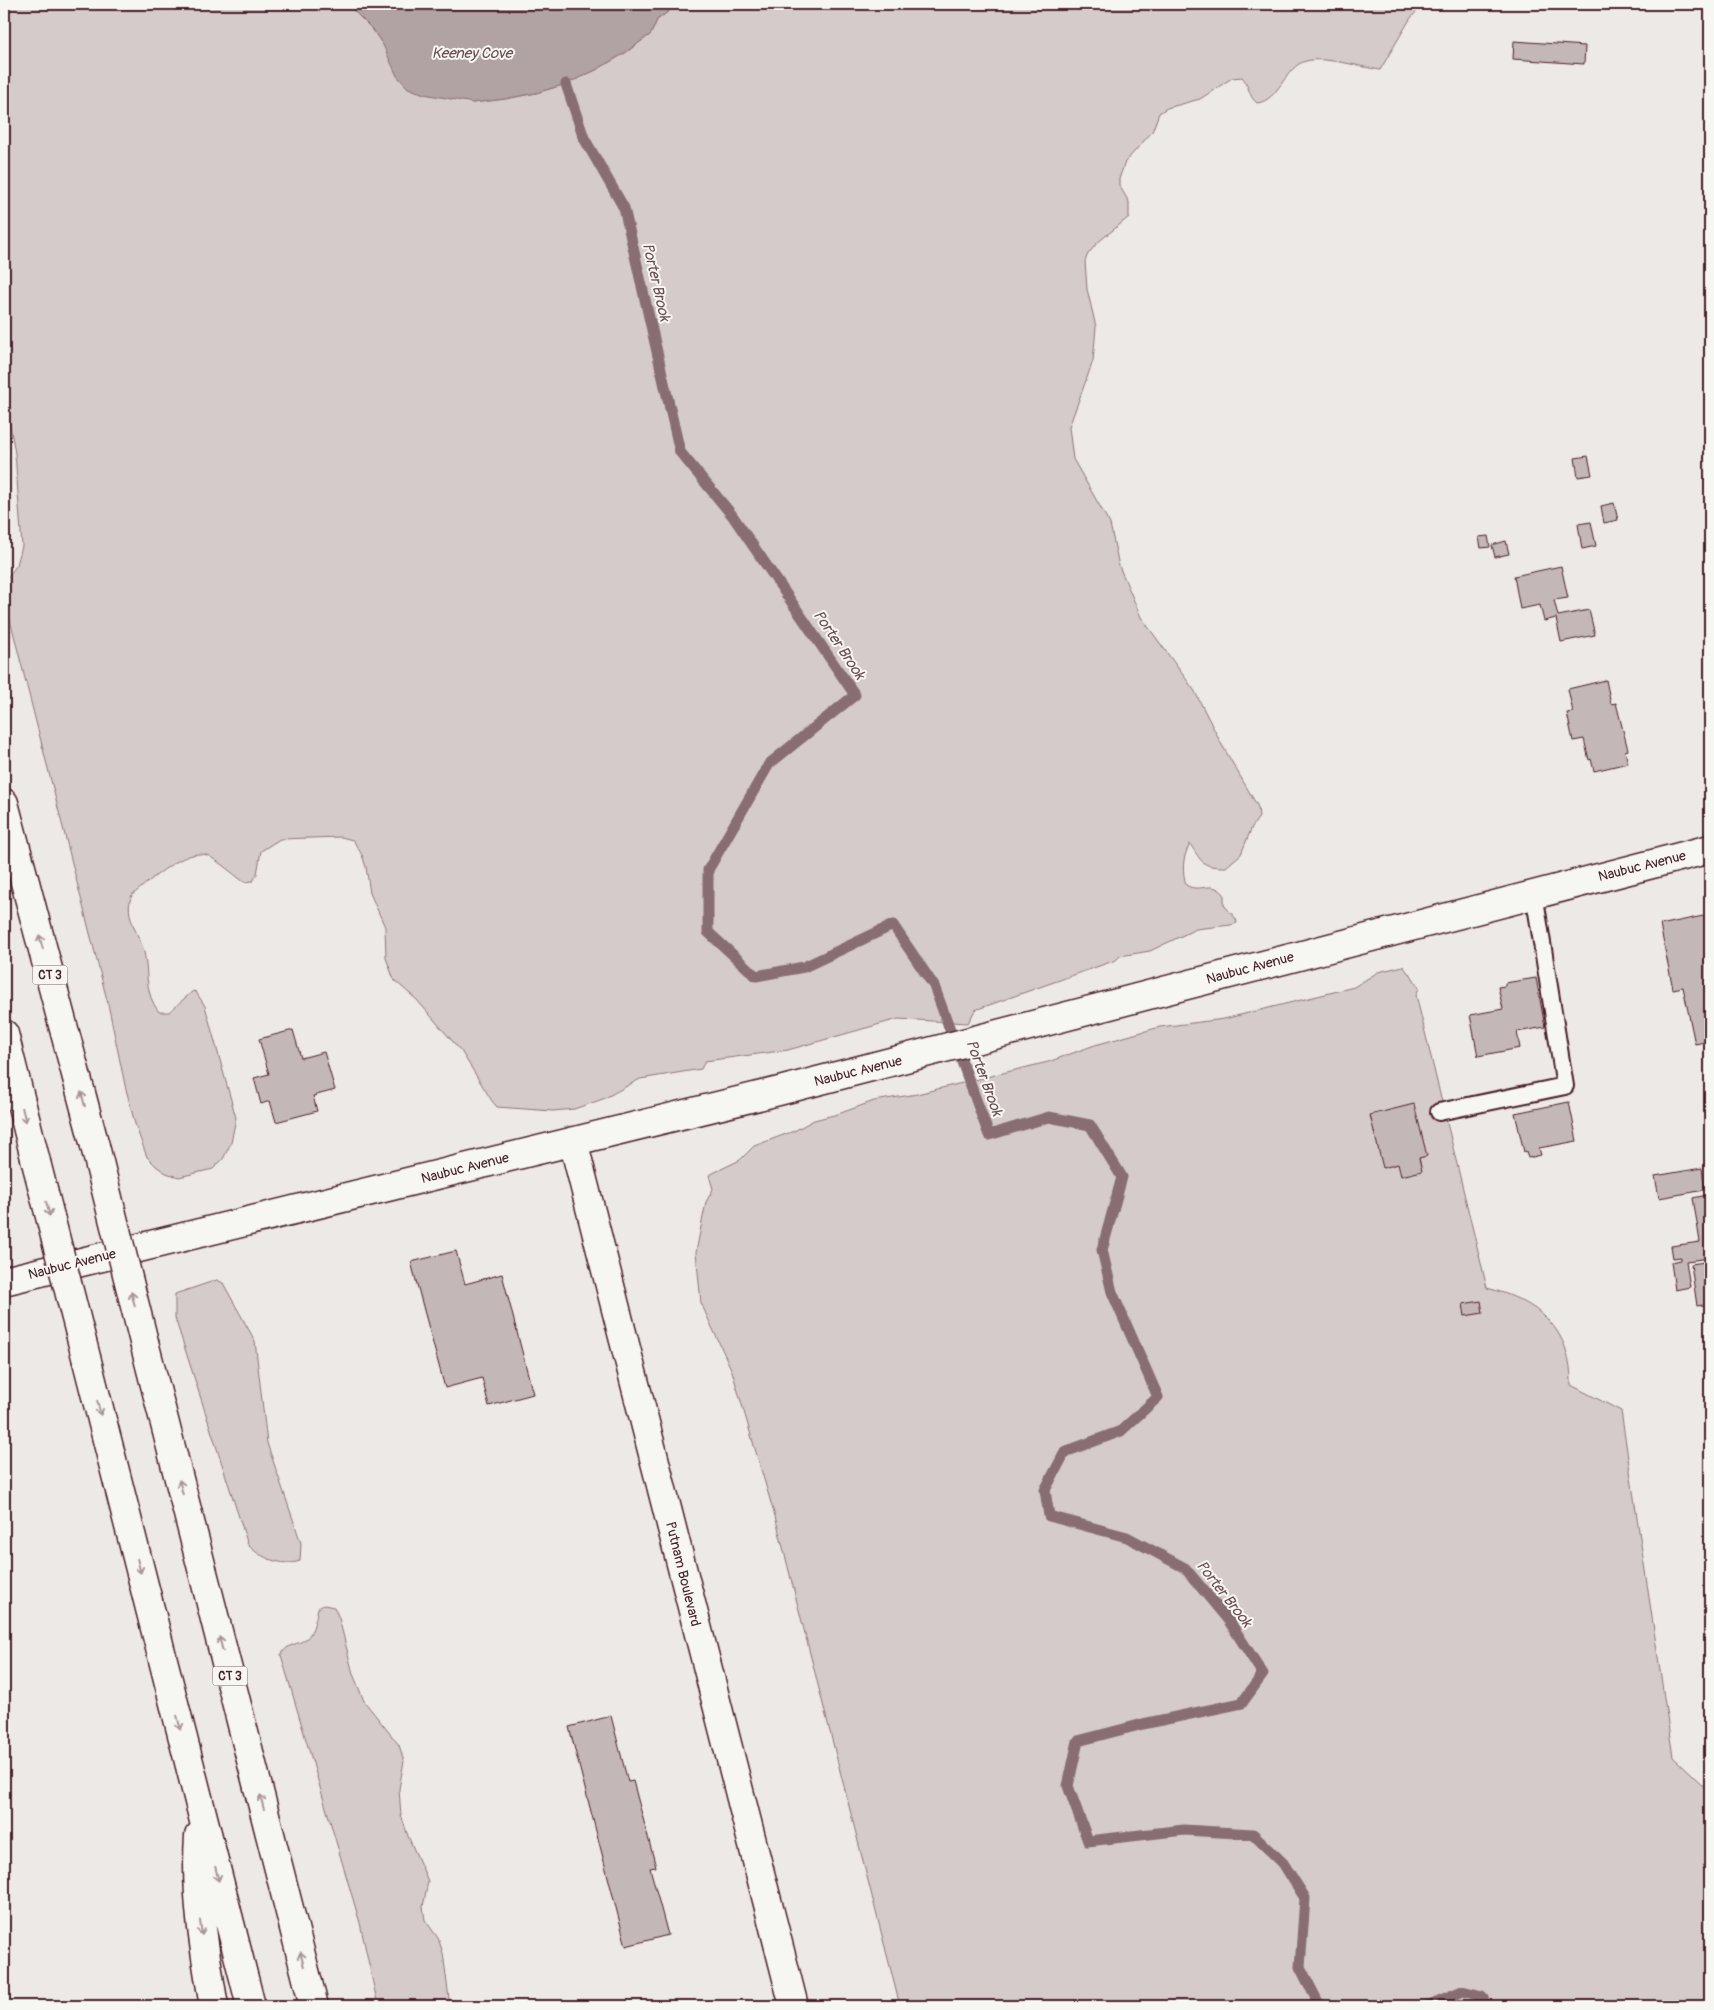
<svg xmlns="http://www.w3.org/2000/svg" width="1714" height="2010" viewBox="0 0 1714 2010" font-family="Pangolin,sans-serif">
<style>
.green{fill:#d4cbca;stroke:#8f757a}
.water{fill:#b1a2a3;stroke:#886e73}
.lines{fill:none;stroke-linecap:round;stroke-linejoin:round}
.stream{stroke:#886e73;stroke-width:11}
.building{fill:#c4b7b7;stroke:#4a1f2b}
.lane-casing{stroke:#4a1f2b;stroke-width:20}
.secondary-casing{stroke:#4a1f2b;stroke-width:31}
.highway-casing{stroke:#4a1f2b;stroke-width:31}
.lane{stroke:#f6f6f2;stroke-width:16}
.secondary{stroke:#f6f6f2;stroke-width:28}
.highway{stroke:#f6f6f2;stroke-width:28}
.highway-bridge-casing{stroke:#4a1f2b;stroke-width:31;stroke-linecap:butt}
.highway-bridge{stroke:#f6f6f2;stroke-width:28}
.oneway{stroke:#a99598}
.labels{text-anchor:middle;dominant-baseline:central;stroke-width:4;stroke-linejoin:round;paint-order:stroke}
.shield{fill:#f6f6f2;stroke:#7e6067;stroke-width:1}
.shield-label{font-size:12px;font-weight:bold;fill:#4a1f2b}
.street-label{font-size:14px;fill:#4a1f2b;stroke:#f6f6f2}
.water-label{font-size:15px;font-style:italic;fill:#6e4d55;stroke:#f6f6f2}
</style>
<rect width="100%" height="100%" fill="#ece9e6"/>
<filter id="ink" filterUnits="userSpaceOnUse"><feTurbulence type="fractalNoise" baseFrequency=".02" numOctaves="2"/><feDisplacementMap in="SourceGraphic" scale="10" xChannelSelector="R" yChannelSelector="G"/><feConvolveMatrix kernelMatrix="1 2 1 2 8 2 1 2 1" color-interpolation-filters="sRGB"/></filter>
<g filter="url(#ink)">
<path class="green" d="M4,4H347L373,30L383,45L473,103L505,99L536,93L566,84L596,70L625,53L651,34L657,20L678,4H1423L1410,19L1380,70C1362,67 1323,56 1306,61C1285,66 1279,101 1257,103C1247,95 1250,85 1242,77L1232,78L1200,99L1167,108L1159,113L1152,132L1125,162L1119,179V185L1129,202V217L1097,243L1088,254L1085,261L1087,289L1096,327L1093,361L1069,427L1073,459L1110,524L1119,566L1141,617L1194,690L1222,745L1258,807L1259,817L1252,827L1241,854L1226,867C1201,867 1203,863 1190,844C1182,858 1182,870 1186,885C1200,894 1211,879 1224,894V905L1236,919L1237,923L1231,925L1196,929L1150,951L1120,956L1116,960L975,1010L968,1023L898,1019L788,1050L705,1061L701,1069L640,1079L603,1099L574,1109L553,1111L497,1107L492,1101L461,1051L417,1000L394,980L386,958L385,927L370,893L366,867L362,855L353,840L341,837L280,839L261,851L257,874L253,881L244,882C233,874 221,863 209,856C187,845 149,882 132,895C123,915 139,933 144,952C149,975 144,992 159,1012H169L193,991L196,992L205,1006L236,1118L231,1143L223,1159L213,1169L179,1177L166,1173L156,1166L147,1157L135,1124L125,1085L108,1004L8,612L7,578L17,565L22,546L15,453L8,414L4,409Z
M1403,966L1409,974L1410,973L1419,988L1416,995L1487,1288C1538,1301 1572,1329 1571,1385L1621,1411L1673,1757L1710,1792V2006H900L776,1520L732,1371L701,1303L696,1252L706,1202L713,1189L709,1175L740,1160L754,1146L794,1131L814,1120L838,1114L874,1101L917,1094L1048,1062L1095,1045L1160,1027L1224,1019L1354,987L1378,972Z
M217,1280L223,1283L255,1341L267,1443L301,1543L300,1561C283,1567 260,1558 248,1545L175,1318V1294Z
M324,1605L334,1607L339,1618L353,1674L364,1701L399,1745L404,1761L399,1789L401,1815L408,1836L428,1881L423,1907L425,1920L438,1938L443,1953L450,2006H378L360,1923L281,1655C288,1642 298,1646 307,1638C314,1631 316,1617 318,1608Z"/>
<path class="water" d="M347,4H678L657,20L651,34L625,53L596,70L566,84L536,93L505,99L473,103L424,94L408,88L397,76L383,45L373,30Z"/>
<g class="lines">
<path class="stream" d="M566,84L584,138L624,208L680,452L732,515L855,695L769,764L708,870V932L756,976L804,967L893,925L934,986L989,1135L1049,1117L1090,1125L1122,1177L1102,1250L1112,1292L1158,1397L1121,1431L1065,1452L1045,1490L1049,1516L1127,1537L1185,1568L1229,1621L1263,1674L1242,1703L1143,1724L1078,1741L1068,1786L1088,1841L1184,1830L1253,1834L1283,1863L1305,1898L1300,1967L1320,2006
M1427,2006L1462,1991L1482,1996L1486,2006"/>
</g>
<path class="building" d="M1514,41L1585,46L1584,64L1513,59Z
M1588,456L1592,475L1578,477L1575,458Z
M1614,503L1618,520L1604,523L1601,506Z
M1591,522L1596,546L1582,549L1578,524Z
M1488,536L1490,547L1481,548L1479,537Z
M1506,541L1509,554L1495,557L1492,545Z
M1561,566L1568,598L1554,600L1558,616L1589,610L1595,635L1561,642L1556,618L1544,621L1540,605L1520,609L1514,576Z
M1606,680L1611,704L1616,703L1628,750L1625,751L1628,763L1594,771L1591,759L1589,760L1584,739L1573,741L1567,713L1573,712L1568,689Z
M1708,915L1710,924V1041L1695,1044L1683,987L1673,989L1660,925Z
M1536,978L1545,1027L1517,1032L1520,1048L1478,1056L1470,1015L1503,1009L1498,987L1505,986V983Z
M293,1030L301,1058L324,1052L335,1090L313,1096L317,1111L276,1122L270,1101L261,1104L254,1078L269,1074L259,1039Z
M1569,1102L1577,1141L1539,1148L1541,1155L1528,1158L1526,1151L1524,1152L1515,1113Z
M1414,1104L1427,1156L1419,1158L1422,1171L1401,1176L1398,1164L1383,1168L1370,1115Z
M1702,1168L1705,1190L1659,1198L1655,1176Z
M1707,1195L1710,1214V1240H1709L1710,1258L1686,1261L1690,1287L1675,1290L1671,1262L1681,1260V1257L1673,1258L1671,1246L1700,1242L1693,1198Z
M456,1251L465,1284L502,1274L533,1394L489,1406L482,1378L445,1388L411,1262Z
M1705,1262L1710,1304L1697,1306L1691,1264Z
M1481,1301L1483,1313L1465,1316L1463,1304Z
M611,1716L628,1782L633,1781L656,1867L650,1868L668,1935L626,1946L569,1727Z"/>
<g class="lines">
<g class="lane-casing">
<path id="lane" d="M1439,1112L1565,1086L1534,893"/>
</g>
<g class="secondary-casing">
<path id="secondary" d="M573,1141L794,2006
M4,1281L779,1091L1710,849"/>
</g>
<g class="highway-casing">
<path id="highway" d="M4,803L95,1146
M4,1034L36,1162
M145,1346L314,2006
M87,1361L251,2006
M199,1836C195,1894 204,1949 214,2006"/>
</g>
<use href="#lane" class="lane"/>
<use href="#secondary" class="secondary"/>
<use href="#highway" class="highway"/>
<g class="highway-bridge-casing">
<path id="highway-bridge" d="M95,1146L145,1346
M36,1162L87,1361"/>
</g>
<use href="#highway-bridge" class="highway-bridge"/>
</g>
<defs><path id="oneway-shaft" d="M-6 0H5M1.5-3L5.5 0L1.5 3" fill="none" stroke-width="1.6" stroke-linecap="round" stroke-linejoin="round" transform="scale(1.25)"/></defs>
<g class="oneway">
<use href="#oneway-shaft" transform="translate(41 942) rotate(-105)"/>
<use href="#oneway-shaft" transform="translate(83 1099) rotate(-105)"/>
<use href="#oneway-shaft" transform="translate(24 1115) rotate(76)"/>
<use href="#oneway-shaft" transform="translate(48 1209) rotate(76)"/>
<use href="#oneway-shaft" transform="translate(133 1299) rotate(-104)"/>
<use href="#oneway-shaft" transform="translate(99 1408) rotate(76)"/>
<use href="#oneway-shaft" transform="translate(181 1487) rotate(-104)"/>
<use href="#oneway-shaft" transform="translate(139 1566) rotate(76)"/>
<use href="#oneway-shaft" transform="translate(221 1644) rotate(-104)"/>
<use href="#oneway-shaft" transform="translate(179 1723) rotate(76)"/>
<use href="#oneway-shaft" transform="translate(262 1802) rotate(-104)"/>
<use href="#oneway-shaft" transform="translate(217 1874) rotate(76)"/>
<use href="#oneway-shaft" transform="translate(201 1928) rotate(82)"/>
<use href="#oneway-shaft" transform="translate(302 1959) rotate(-104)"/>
</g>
</g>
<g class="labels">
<g class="shield">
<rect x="32.5" y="965.5" width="35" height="19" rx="4"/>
<rect x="212.5" y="1666.5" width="35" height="19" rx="4"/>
</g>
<g class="shield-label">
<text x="50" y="975">CT 3</text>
<text x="230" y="1676">CT 3</text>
</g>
<g class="street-label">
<text transform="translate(1642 866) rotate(-14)">Naubuc Avenue</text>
<text transform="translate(1250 968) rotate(-15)">Naubuc Avenue</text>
<text transform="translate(858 1071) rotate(-14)">Naubuc Avenue</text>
<text transform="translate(465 1168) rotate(-14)">Naubuc Avenue</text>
<text transform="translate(72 1264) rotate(-14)">Naubuc Avenue</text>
<text transform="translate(683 1574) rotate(76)">Putnam Boulevard</text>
</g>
<g class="water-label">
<text x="472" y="53">Keeney Cove</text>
<text transform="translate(656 282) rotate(77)">Porter Brook</text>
<text transform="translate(839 645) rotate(56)">Porter Brook</text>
<text transform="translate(984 1078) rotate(70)">Porter Brook</text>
<text transform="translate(1224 1594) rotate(52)">Porter Brook</text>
</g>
</g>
<rect width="1714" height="2010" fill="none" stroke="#f6f6f2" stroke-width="20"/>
<rect x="10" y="10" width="1694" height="1990" fill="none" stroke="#4a1f2b" stroke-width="2" filter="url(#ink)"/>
</svg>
